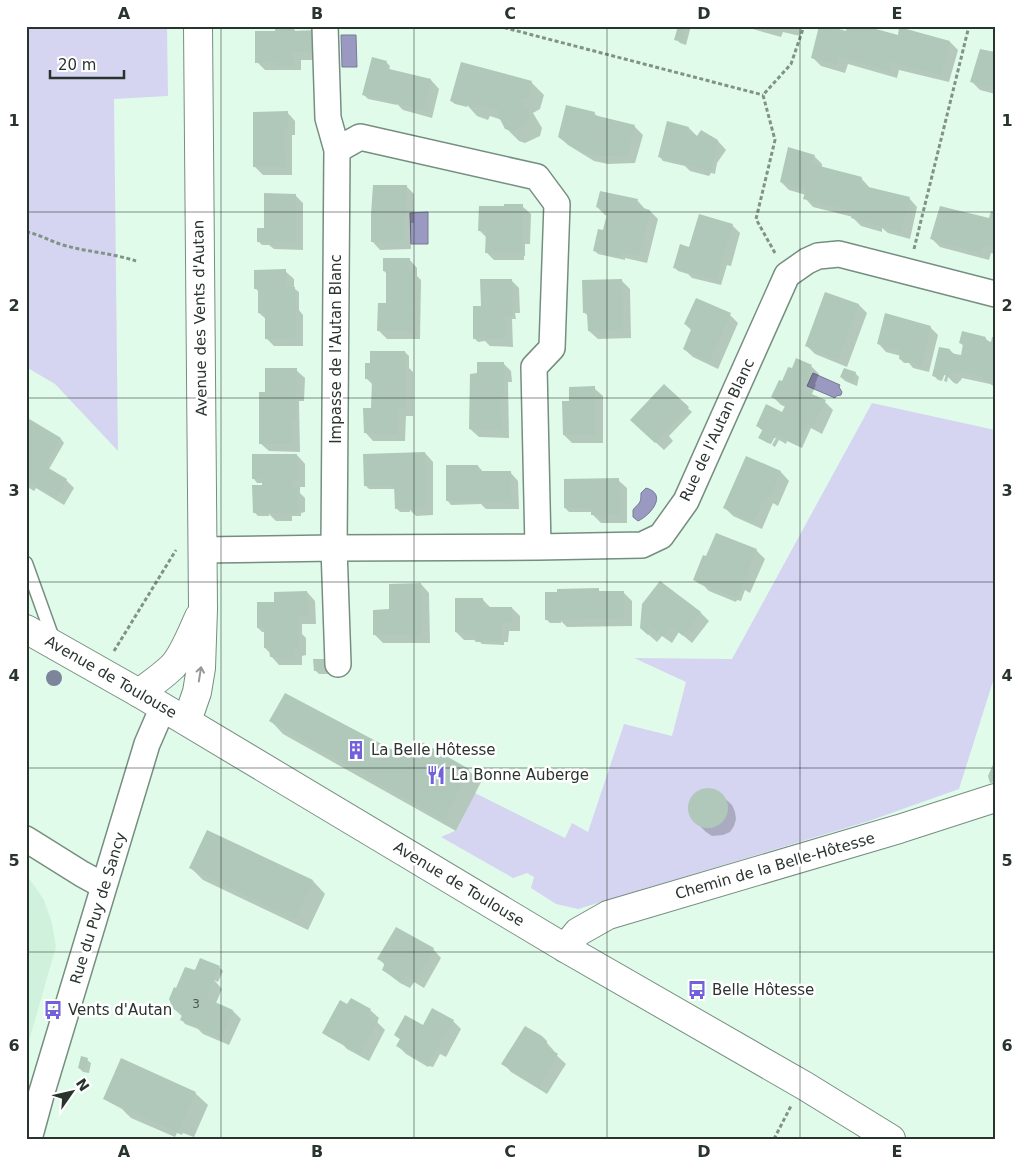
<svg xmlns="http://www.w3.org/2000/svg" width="1021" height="1165" viewBox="0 0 1021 1165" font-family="'DejaVu Sans',sans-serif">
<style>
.built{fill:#d0f1dc}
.green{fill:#d5d5f2}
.water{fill:#9a99c1;stroke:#787b95}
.shadow{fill:#0003}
.building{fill:#afc8b9}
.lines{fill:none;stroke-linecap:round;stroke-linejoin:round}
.lane-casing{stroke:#768e80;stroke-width:15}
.street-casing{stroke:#768e80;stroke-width:28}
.secondary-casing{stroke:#768e80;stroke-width:30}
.primary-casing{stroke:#768e80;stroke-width:30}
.path{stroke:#819287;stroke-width:3;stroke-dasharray:4 2.5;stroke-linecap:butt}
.lane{stroke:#fff;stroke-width:12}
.street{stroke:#fff;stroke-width:25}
.secondary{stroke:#fff;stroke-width:28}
.primary{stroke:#fff;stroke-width:28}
.tree{fill:#7d859a}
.oneway{stroke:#949a96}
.grid{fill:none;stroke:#2a342e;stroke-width:1;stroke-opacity:0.55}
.labels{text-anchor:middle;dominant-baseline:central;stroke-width:5;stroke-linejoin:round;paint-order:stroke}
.number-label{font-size:12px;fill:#4b5951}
.street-label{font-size:15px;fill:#2a342e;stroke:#fff}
.poi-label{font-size:15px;fill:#2a342e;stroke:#fff;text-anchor:start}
.neatline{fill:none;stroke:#2a342e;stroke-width:2}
.grid-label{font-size:16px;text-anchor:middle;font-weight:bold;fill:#2a342e}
</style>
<rect width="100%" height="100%" fill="#e1fbeb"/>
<path class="built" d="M26,874L44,900L52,923L56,947L26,1051Z"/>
<path class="green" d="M26,26H167L168,96L114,99L118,451L55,384L26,367Z
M872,403L995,430V675L959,789L869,821L578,909L556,904L531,888L534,877L527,873L513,878L441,837L457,830L475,793L565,838L572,823L588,832L624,724L672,736L686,682L634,658L732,659Z"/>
<path class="water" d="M341,35H356L357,67H342Z
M428,212V244H411L410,213Z
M813,373L840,385L839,387L842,392L841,395L836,396L835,398L807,386Z
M646,488C668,494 651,515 638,521L633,517V510C639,502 641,505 641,493Z"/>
<path class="shadow" d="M292,26L296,32L324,60H301V70H265L257,62L278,32Z
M678,26H691L686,45L680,43L676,39Z
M742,26H802L800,36L783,32L781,37Z
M847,33L950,42L958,50L949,82L899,70L897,78L848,64L845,73L821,66L813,58Z
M995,53V94L980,90L972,82Z
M386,62L390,66L389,70L431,80L439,89L432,118L403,110L397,104V105L368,99L364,95Z
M531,82L544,95L540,109L533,113L542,128L540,136L525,143L519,141L506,128L502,120L490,116L488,120L477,116L467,105V107L455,104L451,101Z
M287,112L295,121V135H292V175H263L255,167Z
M594,113L598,117L634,126L643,135L635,163L608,164L594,161L568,145L559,137Z
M668,123L689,128L698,137L701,132L718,141L726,150L717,163L715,174L711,173L709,176L690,171L685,166L663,161L660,157Z
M814,156L822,164V168L861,178L869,187V188L909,198L917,207L910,239L888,233L882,228V232L861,226L853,218V217L813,207L805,198L806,195L789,190L781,182Z
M406,186L414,194V223H411V249L380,250L372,241Z
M295,195L303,203V250L274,249L269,245H262L258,241L265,229Z
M637,200L645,209V210L650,211L658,219L647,263L625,258V260L598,254L594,250L604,232L607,216L605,215L597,207Z
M522,206L531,214L530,244H525V256H524V260H494L486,252L487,238L479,230Z
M995,213V254L991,253L989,260L940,247L932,239L990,220Z
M732,225L740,233L731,266L727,265L721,285L692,278L688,274L678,271L674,267L688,248Z
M409,259L417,268V276L421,280L420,339H387L379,331L387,304V274L384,271Z
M285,271L294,279V289H295L299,292V310L303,315V346H274L266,338V319L259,313V292L255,288Z
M511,280L519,288L520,313H515L516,319H512L513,347L490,346L485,341L478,342L474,338L482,307Z
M622,281L630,289L631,338L598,339L589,331L588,316L584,312Z
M826,293L859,305L867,313L847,367L815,354L807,346Z
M730,315L738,323L718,369L693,357L684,349L692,331L685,324Z
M930,327L938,335L929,372L913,368L909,363H904L900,359L901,356L886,352L878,343Z
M985,338L992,344L995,339V387L990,384L962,378L961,380L957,384L954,383L948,377L947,382L944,381L946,374L944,372L942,381L938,380L934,376L950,350L954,354L961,357L964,346L960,343Z
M405,352L409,356V368L413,372V416H406L405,441H373L365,432L373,409V385L366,378L373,364Z
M503,363L511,371L512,382H508L509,438L479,437L470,429L478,375Z
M811,366L819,374L815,384L816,385L811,396L825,402L833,410L822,434L811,428L802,448L787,441L786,444L779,440L775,447L772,445L776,438H773L770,444L764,441L760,438L763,431L757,426L783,413L786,407L781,405L773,397L782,382Z
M296,370L305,378L304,401H299L300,452L269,451L260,443L266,393Z
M855,373L859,377L857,386L845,381L841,377Z
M664,385L692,412L669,436L673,441L664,450L640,428Z
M594,388L603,396V443H572L564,435L569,402Z
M26,419L61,439L64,443L49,469L66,480L74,488L64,505L36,488L34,491L26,486Z
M425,453L433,462V515L416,516L410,510V512H400L396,508V489H369L365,485Z
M297,455L305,464V487H300V493L305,498V512L301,513V516H292V521H276L269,514V516H258L254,512L263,486V483H257L254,479Z
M751,459L781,472L789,481L778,506L773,503L762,529L733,516L725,508Z
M478,466L484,473L510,472L518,481L519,509H486L481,504L451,505L448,501Z
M618,480L627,488V523H601L592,514V512H569L565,508Z
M756,550L765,559L750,593L745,590L741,601L737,600L736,602L709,591L704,586L698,583L694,580Z
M421,584L429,593L430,643H383L375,635L390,611Z
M598,590L601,593H624L632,601V626L567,627L561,621V623H550L546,619Z
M307,592L315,601L316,624H302V634L306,638V655L302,656V665H279L271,656V654L265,648V632H262L258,628L275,603Z
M483,600L491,608H512L520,616V631H509L508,642H504V645L482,644L480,642H476L474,640H464L456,632Z
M700,612L709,621L692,643L679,632L672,643L662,636L657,642L641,628Z
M330,664L331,674H319L315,670Z
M271,721L408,760L468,770L481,782L456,831L283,734Z
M704,789H711L718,792L732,805L735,812L736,819L734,826L730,832L723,835L712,836L706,832L692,818L689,811V804L692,797L697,792Z
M208,832L313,881L325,894L308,930L203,880L191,868Z
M433,949L441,958L424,988L414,982L410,988L400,983L383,970L386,966L379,959Z
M219,967L223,971L218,982L214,980L222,989L216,1003L233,1011L241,1019L229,1045L203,1034L198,1029L185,1024L182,1020L183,1017L174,1009L196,973Z
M348,1006L370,1010L379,1018L377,1022L385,1030L369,1061L347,1049L343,1045L327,1036L324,1033Z
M453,1021L461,1029L446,1057L440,1054L433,1067L429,1066L428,1067L406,1054L398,1046L401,1040L395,1035L423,1027Z
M542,1037L554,1051V1053L566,1064L547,1094L511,1072L503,1063Z
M87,1060L91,1063L89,1073L83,1072L79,1068Z
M195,1093L208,1105L194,1137L183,1133L182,1135L177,1133L175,1137L131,1118L122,1109L109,1102L105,1099Z"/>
<path class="building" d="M275,26H292L293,31L316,30V52H293V66H276V62L255,63V31H275Z
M678,26H686L682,42L674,40Z
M819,26H828L846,31L847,26H865L898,35L899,27L950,41L941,75L891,62L889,71L839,57L837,65L811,58Z
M980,49L995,52V88L970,82Z
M372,57L387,61L385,68L431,79L424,110L362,95Z
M461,62L532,81L528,97L521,100L530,115L528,123L512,131L505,129L498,115L499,110L477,104L476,108L450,101Z
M566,105L595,112L594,115L635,125L627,155L599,156L584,153L558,137Z
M288,111V127H284L285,167H253V112Z
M667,121L689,127L687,131L697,136L701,130L718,140L711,171L658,157Z
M788,147L815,155L812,164L862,177L860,185L910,197L901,232L851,218L853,211L803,199L806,189L780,182Z
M373,185H407L406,215H404V241L371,242V214Z
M600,191L638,199L636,206L650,210L638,256L622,252L621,257L593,251L598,229L603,230L608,210L596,207Z
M264,193L296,194L295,242H257V228H264Z
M504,204H523L522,252L485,253L486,231H478L479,206H504Z
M940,206L989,218L991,211L995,212V248L983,245L981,253L930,239Z
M699,214L733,224L716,279L673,268L680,244L689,247Z
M383,258H410L409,271L413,270L412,331H377L378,303H386V271H383Z
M286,269V287H295L296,338L265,339V313H258V289H254V270Z
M480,279H512L513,316L505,315V339L480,338L473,339V306H481Z
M622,279L623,331H588L587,313H583L582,280Z
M825,292L859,304L838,359L805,346Z
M696,298L731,313L709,362L683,349L692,327L684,324Z
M885,313L931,326L921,365L899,359L900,350L877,344Z
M962,331L986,337L985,340L991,342L992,337H995V382L983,379V377L954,370L953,372L948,376L944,375L943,379L932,376L939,347L950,349V353L961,355L963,344L959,343Z
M370,351H405V408H398L397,434L364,433L363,408H371L372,379H365V363H370Z
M796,358L812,365L807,375L809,376L802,390L826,400L813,426L807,424L798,445L776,435L771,444L758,438L763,429L756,426L766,404L782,412L786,404L771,397L779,380L782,381L788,367L792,368Z
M477,362H504V394H500L501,430L469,429L470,374L477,373Z
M265,368H297L296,418H291L293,444H259V392H265Z
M844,368L856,372L853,383L840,377Z
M664,384L689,407L655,443L630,420Z
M595,386V435H563L562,401H569V387Z
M26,417L61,438L45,466L67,479L56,498L26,480Z
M425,452V507L395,509L394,485L364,486L363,454Z
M252,454H297V479H293L292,488H297V513H253L252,485H262V479H252Z
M746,456L781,471L769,498L765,496L753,522L723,508Z
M446,465H478V471H511V501H446Z
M619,478L620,515H591V508H564V479Z
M716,533L757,549L737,598L693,580L703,555L706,556Z
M660,581L701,612L683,636L670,625L663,636L653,628L648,635L640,628L642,604Z
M421,583L422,635H373V610L389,609V584Z
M599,588V591H624V618L545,620V592H557V589Z
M307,591L308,616L298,617L299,648H294V657H270L269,648H264V628H257V602H274V592Z
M455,598H483L484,607H512V623H501V641H477V634L455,632Z
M313,659H327V670L314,671Z
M285,693L408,758L420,741L469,769L444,820L269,721Z
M995,760V782L990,783L988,776Z
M688 808a20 20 0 1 1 40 0a20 20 0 1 1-40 0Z
M207,830L313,880L295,919L189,868Z
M396,927L434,948L416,981L405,975L402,981L390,975L382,970L385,963L377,959Z
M200,958L220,966L206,998L233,1010L221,1038L180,1020L183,1013L173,1009L169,999L174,987L176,988L185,967L195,970Z
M351,998L371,1009L367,1015L378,1021L360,1054L322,1033L340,1000L347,1004Z
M432,1008L454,1020L428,1064L396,1046L400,1039L394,1035L405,1015L423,1025Z
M525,1026L542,1036L547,1041L546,1046L558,1054L539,1087L501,1064Z
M81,1056L88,1058L85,1070L78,1068Z
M121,1058L196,1092L178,1132L103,1099Z"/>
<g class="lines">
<g class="lane-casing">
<path id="lane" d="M26,563L54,641"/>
</g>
<g class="street-casing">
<path id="street" d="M325,26L328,118L337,150
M202,550L334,548L538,547L642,545L661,536L686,501L787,275L807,261L818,256L839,254L995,294
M338,664L334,548L337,150L360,137L537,177L557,204L552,348L534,367L538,547
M26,839L82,874L104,886
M29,1139L41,1095L147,744L163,707"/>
</g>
<g class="secondary-casing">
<path id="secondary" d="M139,693C151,684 163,676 173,666C184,654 192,632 199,617
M187,721L197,692L201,668L203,609L198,26
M565,948L578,932L608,915L899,829L995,798"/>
</g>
<g class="primary-casing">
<path id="primary" d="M26,629L139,693L565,948L805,1086L891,1139"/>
</g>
<path class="path" d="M498,26L763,95
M26,232C39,234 50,241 63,245C87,252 112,253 136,261
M914,249L969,26
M775,253L756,219L775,140L763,95L791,64L804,26
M114,651L176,550
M774,1139L791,1106"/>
<use href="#lane" class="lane"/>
<use href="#street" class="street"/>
<use href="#secondary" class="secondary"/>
<use href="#primary" class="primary"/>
</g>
<circle class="tree" cx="54" cy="678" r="8"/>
<defs><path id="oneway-shaft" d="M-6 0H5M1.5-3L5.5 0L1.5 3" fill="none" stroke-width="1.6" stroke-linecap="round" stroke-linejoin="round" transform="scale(1.25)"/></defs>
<use class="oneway" href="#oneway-shaft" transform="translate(200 674) rotate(-81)"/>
<path class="grid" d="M221,26V1139M414,26V1139M607,26V1139M800,26V1139M26,212H995M26,398H995M26,582H995M26,768H995M26,952H995"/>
<defs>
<g id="building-bare" transform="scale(1.5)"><path d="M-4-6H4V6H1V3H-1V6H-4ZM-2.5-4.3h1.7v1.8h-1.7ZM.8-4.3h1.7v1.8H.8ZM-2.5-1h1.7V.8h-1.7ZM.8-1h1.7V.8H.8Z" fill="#7361dc" stroke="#fff" stroke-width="2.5" paint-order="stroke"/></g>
<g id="restaurant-bare" transform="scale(1.5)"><path d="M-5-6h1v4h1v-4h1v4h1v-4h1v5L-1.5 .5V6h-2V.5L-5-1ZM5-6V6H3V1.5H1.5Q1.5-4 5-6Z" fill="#7361dc" stroke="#fff" stroke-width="2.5" paint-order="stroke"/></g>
<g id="bus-bare" transform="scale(1.5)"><path d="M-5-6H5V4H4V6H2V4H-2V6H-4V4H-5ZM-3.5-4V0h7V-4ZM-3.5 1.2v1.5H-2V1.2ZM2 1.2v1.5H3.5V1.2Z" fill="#7361dc" stroke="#fff" stroke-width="2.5" paint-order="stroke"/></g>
</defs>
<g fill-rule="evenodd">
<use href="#building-bare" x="356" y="750"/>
<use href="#restaurant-bare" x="436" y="775"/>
<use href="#bus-bare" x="697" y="990"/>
<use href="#bus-bare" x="53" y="1010"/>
</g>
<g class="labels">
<g class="number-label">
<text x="196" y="1004">3</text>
</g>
<g class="street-label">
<text transform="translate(200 318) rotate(-91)">Avenue des Vents d'Autan</text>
<text transform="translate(336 349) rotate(-90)">Impasse de l'Autan Blanc</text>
<text transform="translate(717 430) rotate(-65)">Rue de l'Autan Blanc</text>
<text transform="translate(111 677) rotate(30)">Avenue de Toulouse</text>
<text transform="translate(775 866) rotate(-16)">Chemin de la Belle-Hôtesse</text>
<text transform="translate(459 884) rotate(31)">Avenue de Toulouse</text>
<text transform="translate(98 908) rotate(-73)">Rue du Puy de Sancy</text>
</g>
<g class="poi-label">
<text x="371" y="750">La Belle Hôtesse</text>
<text x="451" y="775">La Bonne Auberge</text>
<text x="712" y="990">Belle Hôtesse</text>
<text x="68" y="1010">Vents d'Autan</text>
</g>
</g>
<rect width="1021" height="1165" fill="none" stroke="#ffffff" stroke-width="55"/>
<g transform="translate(72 1092) rotate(56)" stroke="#ffffff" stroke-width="4" paint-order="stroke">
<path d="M0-4L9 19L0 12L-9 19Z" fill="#2a342e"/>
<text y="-8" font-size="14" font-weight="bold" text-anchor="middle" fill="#2a342e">N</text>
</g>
<path d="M50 70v8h74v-8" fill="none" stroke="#2a342e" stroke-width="2.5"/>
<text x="58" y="70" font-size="15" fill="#2a342e" stroke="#ffffff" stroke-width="4" paint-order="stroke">20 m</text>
<rect x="28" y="28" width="966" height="1110" class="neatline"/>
<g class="grid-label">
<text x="124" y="19">A</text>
<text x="317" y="19">B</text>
<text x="510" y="19">C</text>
<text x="704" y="19">D</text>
<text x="897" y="19">E</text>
<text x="14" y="126">1</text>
<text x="1007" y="126">1</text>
<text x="14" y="311">2</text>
<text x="1007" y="311">2</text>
<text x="14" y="496">3</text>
<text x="1007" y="496">3</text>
<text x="14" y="681">4</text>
<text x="1007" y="681">4</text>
<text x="14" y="866">5</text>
<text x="1007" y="866">5</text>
<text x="14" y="1051">6</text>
<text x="1007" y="1051">6</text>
<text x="124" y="1157">A</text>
<text x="317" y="1157">B</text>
<text x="510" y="1157">C</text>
<text x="704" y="1157">D</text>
<text x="897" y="1157">E</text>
</g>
</svg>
